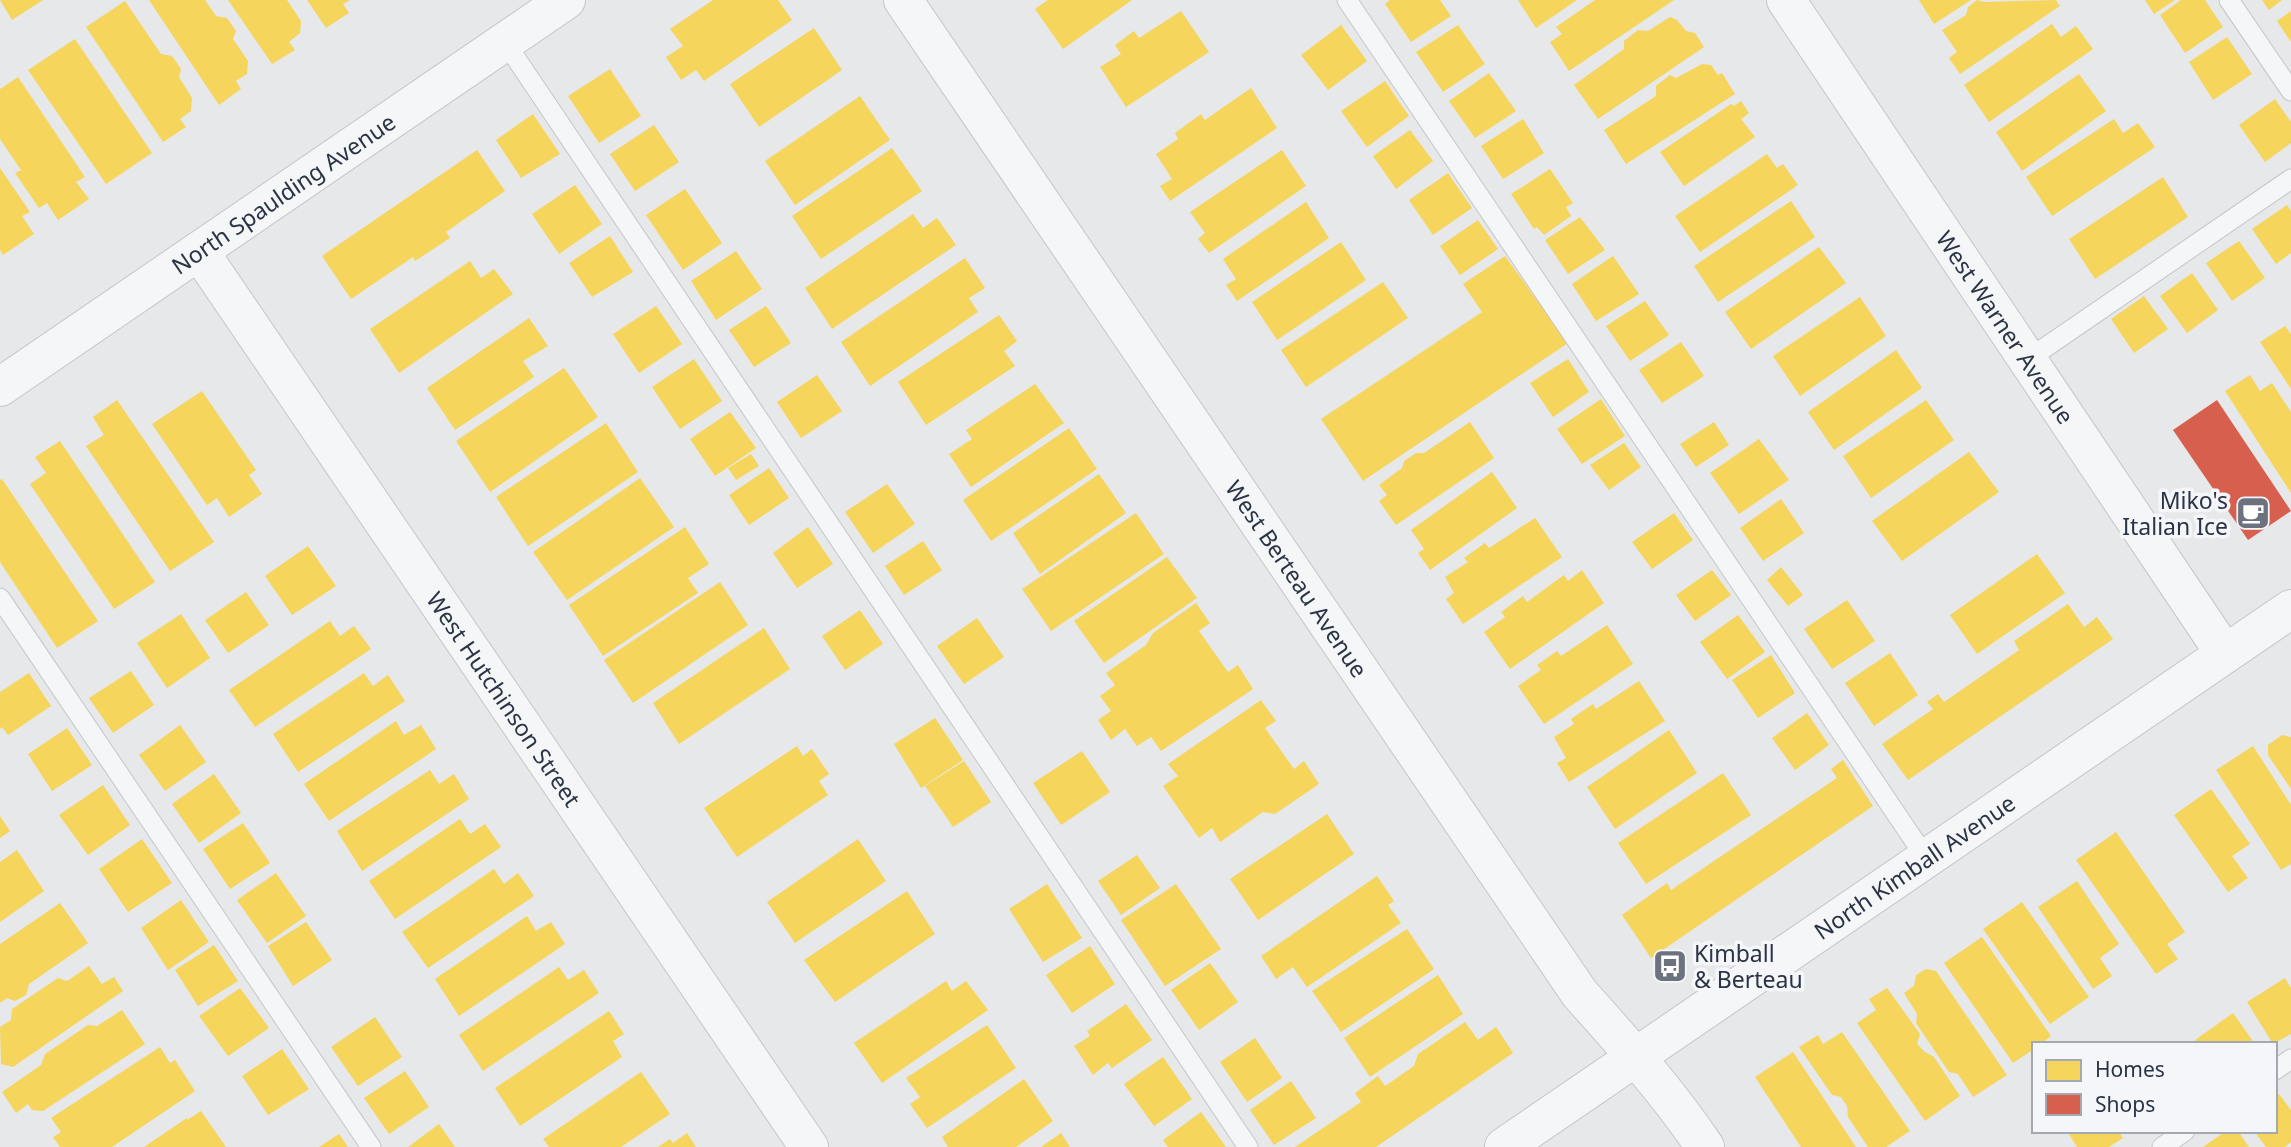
<svg xmlns="http://www.w3.org/2000/svg" width="2291" height="1147" viewBox="0 0 2291 1147" font-family="'Noto Sans',sans-serif">
<style>
.homes{fill:#f6d55c}
.shops{fill:#d6604d}
.lines{fill:none;stroke-linecap:round;stroke-linejoin:round}
.service-casing{stroke:#c4c6c8;stroke-width:21}
.minor-casing{stroke:#c4c6c8;stroke-width:40}
.tertiary-casing{stroke:#c4c6c8;stroke-width:40}
.service{stroke:#f5f6f7;stroke-width:19}
.minor{stroke:#f5f6f7;stroke-width:38}
.tertiary{stroke:#f5f6f7;stroke-width:38}
.labels{text-anchor:middle;dominant-baseline:central;stroke-width:7;stroke-linejoin:round;paint-order:stroke}
.street-label{font-size:23px;fill:#2b3445;stroke:#f4f6f9}
.poi-label{font-size:23px;fill:#2b3445;stroke:#f4f6f9;text-anchor:end}
</style>
<rect width="100%" height="100%" fill="#e6e8ea"/>
<path class="homes" d="M0,0H43L12,20Z
M149,0H205L216,16L227,18L236,31L233,39L248,61L247,74L236,81L241,89L219,105Z
M228,0H287L301,21L300,33L289,42L295,50L272,64Z
M307,0H350L343,4L349,13L326,28Z
M713,0H778L792,20L704,81L696,70L681,80L666,57L683,46L670,29Z
M1048,0H1132L1063,49L1035,9Z
M1390,0H1440L1451,16L1411,42L1385,4Z
M1518,0H1577L1536,28Z
M1595,0H1674L1569,71L1550,42L1562,34L1556,27Z
M1919,0H1971L1934,24Z
M1977,0L1984,2L2056,0L2060,6L1960,74L1949,58L1957,52L1942,30L1966,15L1968,7Z
M2145,0H2175L2154,14Z
M2181,0H2205L2223,27L2185,53L2160,15Z
M2262,0H2282L2269,10Z
M125,1L161,54L172,56L181,69L179,77L192,98L191,111L180,119L186,127L163,142L86,27Z
M1181,11L1209,52L1126,107L1100,67L1121,54L1115,45L1134,31L1139,38Z
M2291,11V42L2277,21Z
M1670,17L1677,20L1686,31L1695,33L1704,47L1598,119L1574,85L1624,49V41L1638,30L1648,31Z
M2052,24L2061,37L2076,26L2093,49L1989,122L1964,85Z
M1341,25L1367,61L1328,90L1301,55Z
M1458,25L1485,64L1443,92L1416,52Z
M814,28L842,70L759,127L730,84Z
M2227,37L2252,74L2213,100L2189,62Z
M75,39L152,153L106,184L28,70Z
M1702,64L1711,65L1718,75L1722,73L1735,94L1626,164L1604,130L1656,96V86L1670,75L1676,78Z
M610,69L641,116L599,143L568,96Z
M1489,73L1516,111L1475,138L1449,101Z
M2079,74L2106,111L2022,171L1996,132Z
M18,77L85,177L76,182L89,199L58,220L47,203L39,208L15,173L21,170L0,139V89Z
M1385,81L1409,116L1367,147L1341,111Z
M1251,88L1277,128L1170,201L1160,186L1172,179L1156,154L1178,139L1175,133L1201,114L1205,120Z
M860,96L890,140L795,205L765,161Z
M2275,99L2291,122V143L2265,162L2239,125Z
M1741,101L1749,113L1741,119L1755,137L1684,186L1660,152L1731,104L1734,106Z
M533,114L560,154L521,178L496,140Z
M1523,119L1544,153L1503,179L1481,146Z
M2114,119L2123,133L2138,123L2155,147L2052,216L2026,177Z
M654,125L679,162L635,191L610,154Z
M1410,130L1433,161L1396,189L1373,156Z
M892,148L922,191L821,259L792,216Z
M477,150L505,191L446,232L450,238L415,261L413,257L351,299L322,256Z
M1282,150L1306,186L1209,253L1198,239L1205,233L1190,212Z
M1767,154L1777,168L1783,164L1798,185L1700,252L1675,216Z
M0,168L30,212L22,216L34,234L3,255L0,250Z
M1550,169L1573,203L1566,207L1571,216L1544,235L1537,227L1534,229L1511,194Z
M1448,173L1472,208L1433,235L1409,200Z
M2163,177L2188,217L2095,279L2069,239Z
M575,185L602,224L559,254L532,214Z
M685,189L722,243L683,270L646,215Z
M1791,201L1815,237L1718,302L1694,266Z
M1306,202L1329,238L1237,301L1226,285L1236,279L1223,259Z
M2287,205L2291,211V253L2276,264L2252,229Z
M913,214L923,228L937,218L956,245L832,329L805,288Z
M1580,217L1605,250L1568,274L1545,240Z
M1478,220L1498,249L1460,275L1440,246Z
M610,236L633,272L592,297L569,263Z
M2239,241L2265,278L2232,301L2206,263Z
M1341,242L1366,280L1277,340L1252,302Z
M1819,247L1846,283L1751,349L1725,312Z
M736,251L762,289L716,320L691,281Z
M1505,256L1568,343L1363,481L1321,419L1482,312L1463,284Z
M1613,256L1639,294L1596,321L1572,284Z
M965,258L985,288L969,298L978,312L870,386L841,342Z
M470,261L481,278L494,269L513,294L399,373L370,329Z
M2192,273L2218,310L2187,333L2160,296Z
M1383,282L1408,318L1306,387L1281,350Z
M2144,296L2168,329L2134,353L2111,319Z
M1860,297L1886,336L1800,396L1773,356Z
M1645,301L1669,335L1630,361L1606,326Z
M656,306L682,344L639,373L613,334Z
M766,306L791,343L754,367L729,330Z
M999,315L1017,341L1004,351L1015,366L926,425L898,382Z
M529,318L548,346L523,361L534,377L455,430L427,388Z
M2285,326L2291,334V389L2260,342Z
M1681,342L1704,376L1662,403L1639,370Z
M1896,350L1922,388L1834,450L1808,412Z
M694,359L722,401L680,429L652,387Z
M1568,359L1589,392L1553,417L1530,383Z
M564,368L598,417L490,492L456,441Z
M817,375L842,411L801,438L777,402Z
M2250,375L2260,391L2272,383L2291,412V493L2225,391Z
M1035,384L1064,423L971,487L949,454L972,439L966,430Z
M202,391L256,470L249,475L262,494L229,517L217,498L207,505L152,424Z
M1601,399L1625,436L1582,464L1557,429Z
M117,400L214,542L170,571L86,446L104,435L93,417Z
M1926,400L1954,440L1871,498L1843,456Z
M730,412L756,448L715,476L690,439Z
M1470,422L1494,458L1396,525L1379,501L1387,495L1379,485L1402,468L1404,461L1416,453H1424Z
M1714,422L1729,445L1696,467L1680,444Z
M606,423L638,472L528,546L496,497Z
M1069,428L1097,469L991,541L963,500Z
M1759,439L1789,480L1739,514L1710,473Z
M60,441L155,582L114,609L30,484L46,473L35,457Z
M1624,443L1641,467L1609,490L1590,465Z
M1969,452L1999,492L1902,561L1872,521Z
M751,454L759,466L736,480L728,468Z
M769,468L789,498L749,525L729,495Z
M1492,472L1517,508L1430,570L1418,553L1424,549L1411,530Z
M1099,474L1126,513L1040,574L1013,533Z
M640,478L674,527L567,600L533,552Z
M2,479L98,621L57,648L0,562V480Z
M887,484L915,524L873,553L845,512Z
M1781,499L1804,533L1763,561L1740,528Z
M1136,513L1164,554L1051,631L1022,589Z
M1674,513L1693,540L1652,569L1632,542Z
M1535,518L1562,557L1463,624L1446,599L1454,593L1445,577L1468,562L1464,558L1485,543L1489,548Z
M685,527L709,564L688,578L698,593L603,656L569,605Z
M808,527L833,564L797,588L773,553Z
M923,541L942,570L904,595L885,566Z
M308,546L336,586L292,615L265,576Z
M2037,554L2065,593L1977,654L1950,615Z
M1167,557L1197,598L1104,663L1074,621Z
M1781,567L1803,595L1788,606L1767,580Z
M1582,570L1604,603L1510,669L1484,632L1505,617L1501,612L1523,596L1527,602L1564,575L1568,581Z
M1712,570L1731,595L1695,621L1676,595Z
M720,582L748,625L633,703L604,660Z
M246,592L269,625L228,653L205,620Z
M1847,600L1875,641L1832,669L1804,629Z
M1196,603L1210,623L1199,631L1228,672L1238,665L1253,689L1161,751L1151,737L1137,746L1125,729L1111,740L1098,720L1111,711L1100,696L1115,685L1106,673L1146,645L1153,633Z
M2068,604L2084,627L2097,617L2113,639L1908,780L1882,744L1933,709L1927,702L1938,694L1944,702L2019,650L2014,641Z
M860,610L883,644L845,670L822,636Z
M181,614L210,658L167,688L137,643Z
M1738,615L1765,652L1727,679L1700,642Z
M977,618L1004,657L964,684L937,646Z
M330,621L340,636L354,626L371,649L255,727L229,690Z
M1607,625L1633,664L1544,724L1518,686L1541,670L1537,665L1557,651L1561,656Z
M764,628L790,669L679,744L653,703Z
M1890,653L1918,695L1874,726L1845,683Z
M1771,655L1795,693L1758,718L1732,680Z
M131,671L154,705L113,733L89,698Z
M29,673L51,706L8,735L2,727L0,729V692Z
M364,673L373,686L388,675L405,701L298,772L273,734Z
M1639,681L1665,721L1569,782L1557,763L1566,758L1554,737L1574,724L1571,719L1593,704L1596,709Z
M1261,700L1276,721L1265,728L1294,769L1304,761L1319,784L1275,814L1263,812L1220,842L1212,828L1199,838L1163,786L1178,776L1168,764Z
M1807,713L1829,745L1795,770L1772,738Z
M935,718L963,760L921,788L894,744Z
M396,721L404,735L421,725L436,749L329,821L304,784Z
M180,725L206,762L165,791L139,755Z
M67,728L92,765L52,791L28,754Z
M1669,730L1697,773L1615,829L1587,787Z
M2282,735L2291,737V789L2268,755V745Z
M797,746L803,756L812,749L829,774L819,781L828,795L737,857L704,808Z
M2253,746L2291,805V864L2281,870L2216,770Z
M1082,751L1110,792L1061,825L1033,783Z
M1843,760L1873,806L1651,958L1622,915L1667,883L1671,890L1837,778L1831,769Z
M964,761L991,802L953,827L925,786Z
M430,770L439,784L454,774L469,799L362,871L337,831Z
M1723,773L1751,815L1646,884L1618,843Z
M214,774L241,813L199,843L172,804Z
M103,785L130,825L88,855L59,815Z
M2211,789L2250,844L2232,856L2248,878L2228,892L2174,815Z
M1327,814L1354,854L1258,920L1230,879Z
M0,816L10,831L0,838Z
M460,819L470,834L485,824L501,847L395,919L369,881Z
M243,823L270,863L230,889L203,849Z
M2116,832L2185,932L2167,944L2178,959L2156,974L2076,860Z
M142,839L172,883L128,912L99,869Z
M858,839L886,881L795,943L767,902Z
M17,850L44,891L0,922V862Z
M1137,855L1160,888L1121,915L1098,881Z
M494,869L504,884L518,873L534,896L428,968L402,932Z
M276,873L306,916L267,943L237,900Z
M1377,876L1394,901L1388,905L1401,923L1307,987L1293,967L1276,979L1261,956Z
M2077,881L2119,944L2100,958L2112,976L2093,989L2038,907Z
M1047,884L1082,938L1043,962L1009,909Z
M1176,884L1221,949L1165,986L1121,920Z
M907,891L935,934L835,1002L804,960Z
M181,900L209,942L168,970L141,928Z
M2022,902L2089,997L2050,1024L1983,929Z
M60,903L88,943L29,984L26,995L15,1001L7,998L0,1003V944Z
M527,916L536,931L551,922L565,944L459,1016L435,979Z
M306,922L332,960L293,986L268,946Z
M1407,929L1434,969L1341,1032L1312,991Z
M1982,937L2051,1036L2041,1044H2034V1049L2013,1063L1944,963Z
M214,945L238,981L198,1006L175,970Z
M1090,946L1115,984L1072,1013L1046,975Z
M1210,963L1238,1002L1199,1030L1171,990Z
M89,966L102,984L114,977L123,991L13,1067L1,1064L0,1027L11,1020L12,1009L58,978L67,981Z
M559,967L568,980L584,970L599,993L483,1071L459,1035Z
M1926,969L1936,971L2007,1075L1973,1097L1958,1074L1949,1072L1916,1023L1917,1014L1904,993L1914,986L1916,975Z
M1438,975L1463,1014L1370,1077L1344,1038Z
M2285,978L2291,988V1034L2273,1044L2247,1002Z
M946,981L952,991L966,981L988,1010L882,1083L854,1043Z
M240,988L269,1028L228,1056L199,1016Z
M1887,988L1920,1034L1917,1044L1925,1052L1934,1057L1960,1096L1925,1121L1857,1023L1876,1010L1869,999Z
M1126,1004L1152,1040L1112,1068L1108,1063L1093,1075L1074,1046L1090,1036L1087,1031Z
M122,1010L145,1044L43,1111L32,1110L28,1104L16,1113L2,1092L41,1065L45,1054L88,1025L97,1026Z
M609,1011L624,1034L613,1041L622,1057L520,1126L495,1088Z
M2233,1013L2255,1044H2197L2195,1040Z
M375,1017L402,1057L358,1086L331,1047Z
M1465,1022L1478,1040L1496,1027L1513,1053L1376,1147H1295L1361,1102L1355,1093L1378,1076L1385,1086L1414,1066L1418,1054Z
M987,1025L1016,1068L927,1128L910,1104L920,1097L906,1078Z
M1842,1032L1910,1131L1886,1147H1868L1848,1117L1847,1106L1841,1097L1832,1095L1799,1047L1818,1035L1823,1044Z
M1255,1038L1282,1078L1247,1102L1220,1062Z
M160,1047L170,1063L175,1060L195,1091L112,1147H60L53,1137L61,1132L51,1118Z
M282,1049L309,1089L268,1115L242,1076Z
M1793,1052L1856,1147H1801L1755,1077Z
M1163,1057L1192,1099L1154,1126L1124,1084Z
M405,1071L429,1107L389,1134L364,1098Z
M641,1072L670,1114L621,1147H549L543,1139Z
M1024,1079L1053,1121L1016,1147H948L942,1137Z
M1291,1081L1316,1118L1274,1145L1250,1110Z
M2279,1094L2291,1110V1142L2285,1147H2266L2254,1131H2275V1097Z
M201,1111L226,1147H144L187,1118V1120Z
M1201,1112L1226,1147H1168L1163,1140Z
M439,1124L455,1147H408Z
M2067,1131H2118L2123,1138L2109,1147H2077Z
M2226,1131H2238L2249,1147H2203Z
M687,1133L696,1147H658L670,1139L673,1143Z
M1061,1133L1070,1147H1041Z
M339,1134L348,1147H319Z"/>
<path class="shops" d="M2217,400L2291,511L2248,540L2173,430Z"/>
<g class="lines">
<g class="service-casing">
<path id="service" d="M1347,0L1926,858
M2229,0L2291,91
M505,42L1248,1147
M2027,360L2291,179
M0,598L371,1147
M2275,1070L2291,1059
M2162,1147L2185,1131"/>
</g>
<g class="minor-casing">
<g id="minor">
<path id="s1" d="M903,0L1580,994C1624,1043 1668,1092 1705,1147"/>
<path id="s2" d="M1786,0L2225,654"/>
<path id="s3" d="M199,251L809,1147"/>
<path id="s4" d="M0,387L566,0"/>
</g>
</g>
<g class="tertiary-casing">
<g id="tertiary">
<path id="s5" d="M1504,1147L2291,609"/>
</g>
</g>
<use href="#service" class="service"/>
<use href="#minor" class="minor"/>
<use href="#tertiary" class="tertiary"/>
</g>
<defs>
<g id="cafe-square" transform="scale(1.75)"><rect x="-9" y="-9" width="18" height="18" rx="4" fill="#6c737f" stroke="#f4f6f9"/><path d="M-5.5-4.5H6V0H3Q3 3.5 0 3.5H-2.5Q-5.5 3.5-5.5 0ZM3-3.2v2h1.7v-2ZM-6 4.5H4V6H-6Z" fill="#fff"/></g>
<g id="bus-square" transform="scale(1.75)"><rect x="-9" y="-9" width="18" height="18" rx="4" fill="#6c737f" stroke="#f4f6f9"/><path d="M-5-6H5V4H4V6H2V4H-2V6H-4V4H-5ZM-3.5-4V0h7V-4ZM-3.5 1.2v1.5H-2V1.2ZM2 1.2v1.5H3.5V1.2Z" fill="#fff"/></g>
</defs>
<g fill-rule="evenodd">
<use href="#cafe-square" x="2253" y="513"/>
<use href="#bus-square" x="1670" y="966"/>
</g>
<g class="labels">
<g class="street-label">
<text stroke="none"><textPath href="#s4" startOffset="343">North Spaulding Avenue</textPath></text>
<text stroke="none"><textPath href="#s2" startOffset="394">West Warner Avenue</textPath></text>
<text stroke="none"><textPath href="#s1" startOffset="700">West Berteau Avenue</textPath></text>
<text stroke="none"><textPath href="#s3" startOffset="542">West Hutchinson Street</textPath></text>
<text stroke="none"><textPath href="#s5" startOffset="497">North Kimball Avenue</textPath></text>
</g>
<g class="poi-label">
<text x="2228" y="500">Miko's<tspan x="2228" dy="26">Italian Ice</tspan></text>
<text x="1694" y="953" text-anchor="start">Kimball<tspan x="1694" dy="26">&amp; Berteau</tspan></text>
</g>
</g>
<rect x="2032" y="1042" width="245" height="91" fill="#f4f6f9" stroke="#a4a8b1" stroke-width="2"/>
<rect x="2046" y="1060" width="35" height="21" fill="#f6d55c" stroke="#a4a8b1" stroke-width="2"/>
<text x="2095" y="1077" font-size="21" fill="#2b3445">Homes</text>
<rect x="2046" y="1094" width="35" height="21" fill="#d6604d" stroke="#a4a8b1" stroke-width="2"/>
<text x="2095" y="1112" font-size="21" fill="#2b3445">Shops</text>
</svg>
